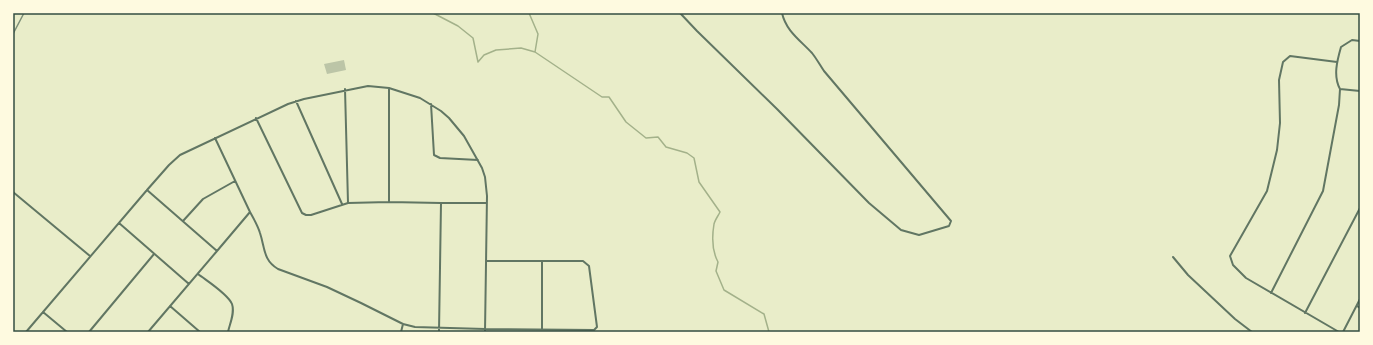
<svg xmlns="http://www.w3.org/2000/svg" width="1373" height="345" viewBox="0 0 1373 345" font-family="'Golos Text',sans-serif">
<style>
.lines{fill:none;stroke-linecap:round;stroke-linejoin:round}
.stream{stroke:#a3b18a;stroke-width:1.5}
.building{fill:#bcc5a7}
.minor{stroke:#617663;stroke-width:2}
.rail{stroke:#7c8e77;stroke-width:1.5}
.neatline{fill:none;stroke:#344e41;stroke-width:1.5}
</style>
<rect width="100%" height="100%" fill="#e9edc9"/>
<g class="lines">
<path class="stream" d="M433,13L458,26L473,38L478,62L484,55L496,50L521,48L535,52L602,97H609L626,122L646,138L658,137L666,147L687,153L694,158L699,182L720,212C718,216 715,220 714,224C712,236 712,251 718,262L716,271L724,290L764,314L769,332
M529,13L538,34L535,52"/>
</g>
<path class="building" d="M344,60L346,70L327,74L324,64Z"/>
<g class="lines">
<path class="minor" d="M680,13L697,31L777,109L869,203L901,230L919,235L949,226L951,221L824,71C820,65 816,58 812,53C800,40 786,31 782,13
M1337,62L1290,56L1283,62L1279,80L1280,123L1277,150L1267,191L1230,256L1233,265L1246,278L1339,332
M345,89L348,203
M1340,89C1333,76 1337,61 1341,47L1352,40L1360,41
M296,101L342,204
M431,104L434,155L440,158L478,160
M256,118L302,213L306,215H311L348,203L389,202V89
M215,138L250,212L217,251
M147,190L217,251L148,332
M13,192L90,256
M389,202L441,203L439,332
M441,203H486
M250,212C254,219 258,226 260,233C265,248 263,260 278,269L327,287L361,303L403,324
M183,221L203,199L235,181
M119,223L189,284
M1173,257L1188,275L1235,319L1252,332
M542,261V329
M198,274C207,281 228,294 232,304C235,313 230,323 228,332
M1271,293L1323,191L1339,105L1340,89L1360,91
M170,306L200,332
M1357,306L1360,308
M43,312L67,332
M1305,313L1360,208
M26,332L147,190L169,165L180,155L288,104L304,99L368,86L389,88L420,98L441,111L449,118L464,136L482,168L485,177L487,196L485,332
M89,332L154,254
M401,332L403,324L415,327L485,329L594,330L597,327L589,266L583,261H486
M1343,332L1360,299"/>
<path class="rail" d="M13,34L24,13"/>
</g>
<rect width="1373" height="345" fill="none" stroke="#fefae0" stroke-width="28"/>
<rect x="14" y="14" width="1345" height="317" class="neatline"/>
</svg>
